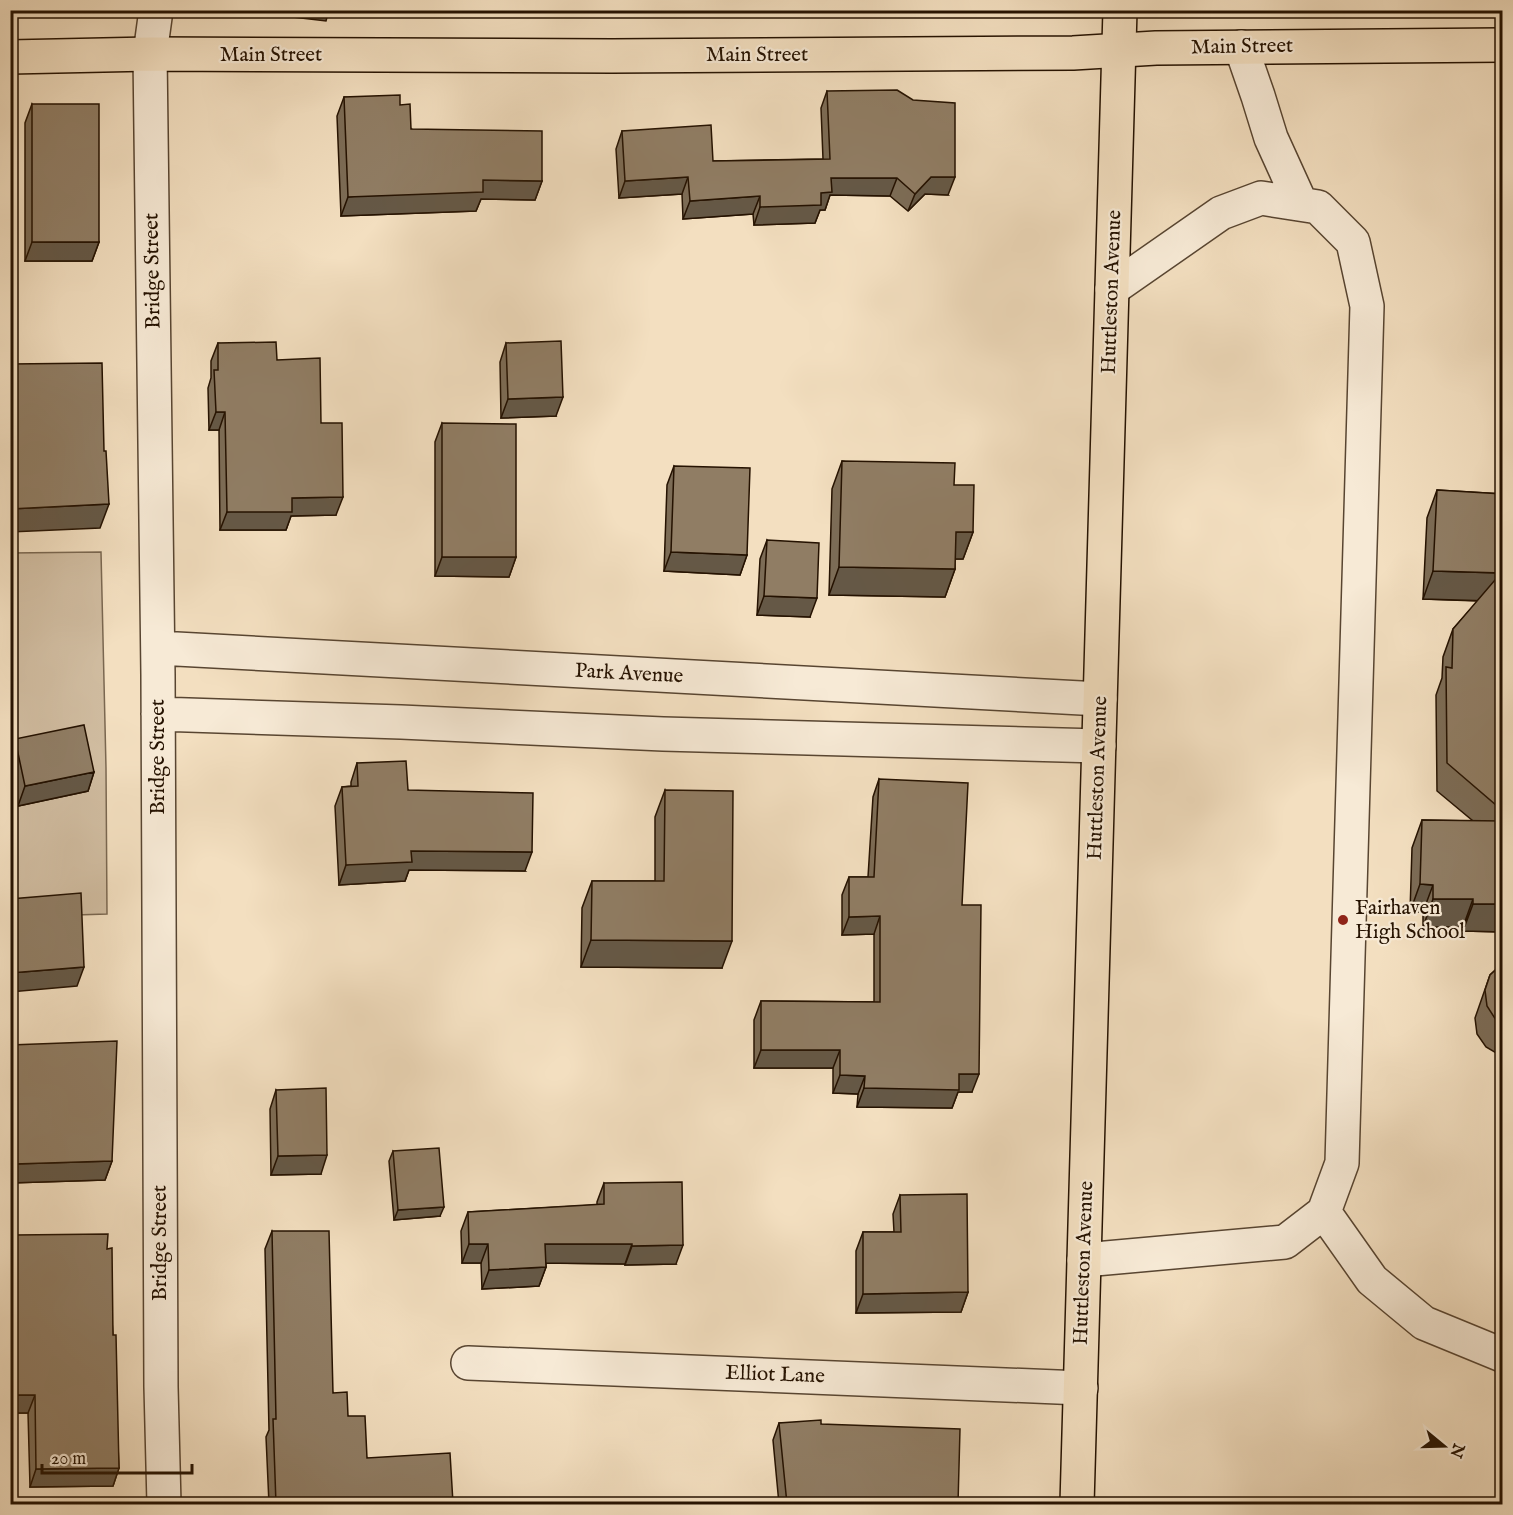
<svg xmlns="http://www.w3.org/2000/svg" width="1513" height="1515" viewBox="0 0 1513 1515" font-family="'IM FELL English',serif">
<style>
.green{fill:#d0bca0;stroke:#7a6750;stroke-width:1.5}
.lines{fill:none;stroke-linecap:round;stroke-linejoin:round}
.minor-casing{stroke:#584531;stroke-width:36}
.major-casing{stroke:#251201;stroke-width:36}
.highway-casing{stroke:#251201;stroke-width:36}
.minor{stroke:#f7ead6;stroke-width:33}
.major{stroke:#f3dfc0;stroke-width:33}
.highway{stroke:#f3dfc0;stroke-width:33}
.wall{fill:#7c6c56;stroke:#251201;stroke-width:1.5}
.shaded-wall{fill:#655846;stroke:#251201;stroke-width:1.5}
.building{fill:#907d64;stroke:#251201;stroke-width:1.5}
.poi-dot{fill:#8f2418;stroke:#f7ead6;stroke-width:2}
.labels{text-anchor:middle;dominant-baseline:central;stroke-width:4.5;stroke-linejoin:round;paint-order:stroke}
.street-label{font-size:21px;fill:#251201;stroke:#f7ead6}
.poi-label{font-size:21px;fill:#251201;stroke:#f7ead6;text-anchor:start}
</style>
<rect width="100%" height="100%" fill="#f3dfc0"/>
<filter id="stains"><feTurbulence type="fractalNoise" baseFrequency=".00333" numOctaves="4"/><feColorMatrix values="0 0 0 0 .2 0 0 0 0 .09 0 0 0 0 .02 0 0 0 .5 -.17"/></filter>
<radialGradient id="worn" r=".72"><stop offset=".6" stop-color="#630" stop-opacity="0"/><stop offset="1" stop-color="#630" stop-opacity=".3"/></radialGradient>
<path class="green" d="M101,552L106,768L107,914L11,917L10,553Z"/>
<g class="lines">
<g class="minor-casing">
<path id="minor" d="M156,10L150,54L158,675L161,1387L164,1504
M1241,47L1258,96L1271,138L1301,204
M158,648L1100,699
M158,714L401,722L663,734L1099,746
M1324,1212L1372,1280L1424,1323L1502,1355
M1084,1260L1285,1242L1324,1212L1342,1163L1367,306L1353,242L1318,207L1261,198L1221,213L1112,289
M468,1363L1081,1388"/>
</g>
<g class="major-casing">
<path id="major" d="M10,57L150,54L612,56L1073,53L1156,48L1502,45"/>
</g>
<g class="highway-casing">
<path id="highway" d="M1077,1504L1120,10"/>
</g>
<use href="#minor" class="minor"/>
<use href="#major" class="major"/>
<use href="#highway" class="highway"/>
</g>
<path class="wall" d="M827,91L948,195L925,194L908,211L890,196L830,195L825,210H820L815,223L754,225L753,214L683,219L682,194L619,198L616,149L622,131L713,161L823,159L821,108Z
M344,97L400,105L411,129L542,181L535,200L481,199L476,211L341,216L337,116Z
M32,104L99,242L92,261H25V123Z
M218,343L277,360L321,423L336,515L291,516L286,530H220L219,430H209L208,388L211,378V361Z
M506,343L556,416L501,418L500,362Z
M442,423L516,557L509,577L435,576V442Z
M842,461L954,485L973,532L963,559H955V569L945,597L829,595L832,489Z
M674,466L747,555L740,575L664,571L667,485Z
M1437,490L1503,494V932L1463,931V927H1423V912H1410L1412,848L1422,820L1473,821L1437,791L1436,695L1442,678L1443,657L1453,629L1478,601L1423,599L1427,518Z
M767,540L810,617L757,615L760,559Z
M15,739L94,772L88,791L18,806L10,768V753Z
M357,763L408,790L525,871L409,870L405,881L339,885L335,806L342,787L351,786V782Z
M879,779L962,905L972,1092H958L952,1108L857,1107L858,1094L833,1093V1068H754V1020L761,1001L874,1002V934L842,935V895L849,877H868L873,797Z
M665,790L722,968L581,967L582,908L592,881H655V817Z
M1503,963V1057L1486,1047L1477,1034L1475,1018L1490,975Z
M10,1045L112,1161L105,1180L10,1183Z
M276,1090L321,1174L271,1175L270,1109Z
M393,1151L440,1216L394,1220L389,1161Z
M1503,1161V1287H1499Z
M604,1183L676,1264L625,1265V1264L546,1263V1267L539,1286L482,1289L481,1263H462L461,1231L468,1212L597,1205V1202Z
M900,1195L968,1292L961,1312L856,1313V1251L863,1232H894L893,1214Z
M272,1231L333,1393L348,1416L367,1458L453,1503L452,1504H269L266,1437L269,1430L265,1249Z
M15,1235L107,1249L113,1335L119,1468L113,1486L30,1487L28,1413H10V1247Z
M779,1423L821,1424L958,1504H779L773,1440Z"/>
<path class="shaded-wall" d="M232,10H329L326,21Z
M688,177L682,194L619,198L625,181Z
M931,177H955L948,195L925,194L908,211L915,194Z
M831,178H897L890,196L830,195L825,210H820L815,223L754,225L760,207Z
M483,180L542,181L535,200L481,199L476,211L341,216L348,197Z
M760,196L753,214L683,219L690,201Z
M32,242H99L92,261H25Z
M563,397L556,416L501,418L508,399Z
M216,412H225L219,430H209Z
M343,497L336,515L291,516L286,530H220L227,512L292,498Z
M109,504L100,528L10,532V509Z
M956,532H973L963,559H946Z
M671,552L747,555L740,575L664,571Z
M442,557H516L509,577L435,576Z
M839,567L955,569L945,597L829,595Z
M1433,571L1501,573L1491,601L1423,599Z
M764,596L817,598L810,617L757,615Z
M94,772L88,791L18,806L25,786Z
M411,851L532,852L525,871L409,870L405,881L339,885L346,865Z
M1420,884L1433,885L1423,912H1410Z
M1433,899H1473L1463,927H1423Z
M1473,904H1503V932L1463,931Z
M880,916L874,934L842,935L849,917Z
M591,940L732,941L722,968L581,967Z
M84,967L77,986L10,992V973Z
M761,1050H840L833,1068H754Z
M959,1074H979L972,1092H958L952,1108L857,1107L864,1088Z
M840,1075L865,1076L858,1094L833,1093Z
M10,1153L15,1154L10,1166Z
M327,1155L321,1174L271,1175L278,1156Z
M112,1161L105,1180L10,1183V1175L14,1164Z
M444,1207L440,1216L394,1220L398,1210Z
M469,1244H488L481,1263H462Z
M545,1244H632L625,1264L538,1263Z
M683,1245L676,1264L625,1265L632,1246Z
M546,1267L539,1286L482,1289L489,1270Z
M1503,1277V1287H1499Z
M968,1292L961,1312L856,1313L863,1294Z
M10,1395H35L28,1413H10Z
M119,1468L113,1486L30,1487L36,1469Z
M453,1503L452,1504H422Z"/>
<path class="building" d="M897,90L913,100L955,103V177H931L915,194L897,178H831L832,192L821,193V205L760,207V196L690,201L688,177L625,181L622,131L711,125L713,161L830,159L827,91Z
M400,95V105L410,104L411,129L542,131V181L483,180V192L348,197L344,97Z
M32,104H99V242H32Z
M561,341L563,397L508,399L506,343Z
M276,342L277,360L320,358L321,423H342L343,497L292,498V512H227L225,412H216L214,370H218V343Z
M102,363L104,451H106L109,504L10,509V364Z
M442,423L516,424V557H442Z
M842,461L955,463L954,485H974L973,532H956L955,569L839,567Z
M674,466L750,468L747,555L671,552Z
M1437,490L1503,494V811L1447,763L1446,667L1452,668L1453,629L1501,573L1433,571Z
M767,540L819,543L817,598L764,596Z
M84,725L94,772L25,786L15,739Z
M406,761L408,790L533,793L532,852L411,851L412,862L346,865L342,787L358,786L357,763Z
M879,779L968,783L962,905H981L979,1074H959V1090L864,1088L865,1076L840,1075V1050H761V1001L880,1002V916L849,917V877H874Z
M665,790L733,791L732,941L591,940L592,881H664Z
M1422,820L1503,821V904H1473V899H1433V885L1420,884Z
M81,893L84,967L10,973V899Z
M1503,963V1023L1496,1020L1487,1006L1485,990L1490,975Z
M117,1041L112,1161L14,1164L15,1154L10,1153V1045Z
M326,1088L327,1155L278,1156L276,1090Z
M439,1148L444,1207L398,1210L393,1151Z
M682,1182L683,1245L632,1246V1244H545L546,1267L489,1270L488,1244H469L468,1212L604,1204V1183Z
M967,1194L968,1292L863,1294V1232H901L900,1195Z
M272,1231H329L333,1393L347,1392L348,1416H365L367,1458L450,1453L453,1503L422,1504H276L273,1419H276Z
M108,1234L107,1249L112,1248L113,1335H116L119,1468L36,1469L35,1395H10V1312H17L15,1235Z
M821,1420V1424L960,1429L958,1504H787L779,1423Z"/>
<circle class="poi-dot" cx="1343" cy="920" r="6"/>
<g class="labels">
<g class="street-label">
<text transform="translate(1242 47) rotate(-1)">Main Street</text>
<text x="271" y="55">Main Street</text>
<text x="757" y="55">Main Street</text>
<text transform="translate(153 271) rotate(-91)">Bridge Street</text>
<text transform="translate(1112 292) rotate(-88)">Huttleston Avenue</text>
<text transform="translate(629 674) rotate(3)">Park Avenue</text>
<text transform="translate(158 757) rotate(-90)">Bridge Street</text>
<text transform="translate(1098 778) rotate(-88)">Huttleston Avenue</text>
<text transform="translate(160 1243) rotate(-90)">Bridge Street</text>
<text transform="translate(1084 1263) rotate(-88)">Huttleston Avenue</text>
<text transform="translate(775 1375) rotate(2)">Elliot Lane</text>
</g>
<g class="poi-label">
<text x="1355" y="908">Fairhaven<tspan x="1355" dy="24">High School</tspan></text>
</g>
</g>
<rect width="1513" height="1515" fill="none" stroke="#f3dfc0" stroke-width="36"/>
<rect x="12" y="12" width="1489" height="1491" fill="none" stroke="#251201" stroke-width="3"/>
<rect x="18" y="18" width="1477" height="1479" fill="none" stroke="#251201" stroke-width="1.5"/>
<g transform="translate(1444 1446) rotate(109)" stroke="#f7ead6" stroke-width="4.5" paint-order="stroke">
<path d="M0-4.5L10 22L0 15L-10 22Z" fill="#251201"/>
<text y="-9" font-size="16" font-weight="bold" text-anchor="middle" fill="#251201">N</text>
</g>
<path d="M42 1464v9h150v-9" fill="none" stroke="#251201" stroke-width="3"/>
<text x="51" y="1464" font-size="18" fill="#251201" stroke="#f7ead6" stroke-width="4.5" paint-order="stroke">20 m</text>
<rect width="100%" height="100%" filter="url(#stains)"/>
<rect width="100%" height="100%" fill="url(#worn)"/>
</svg>
